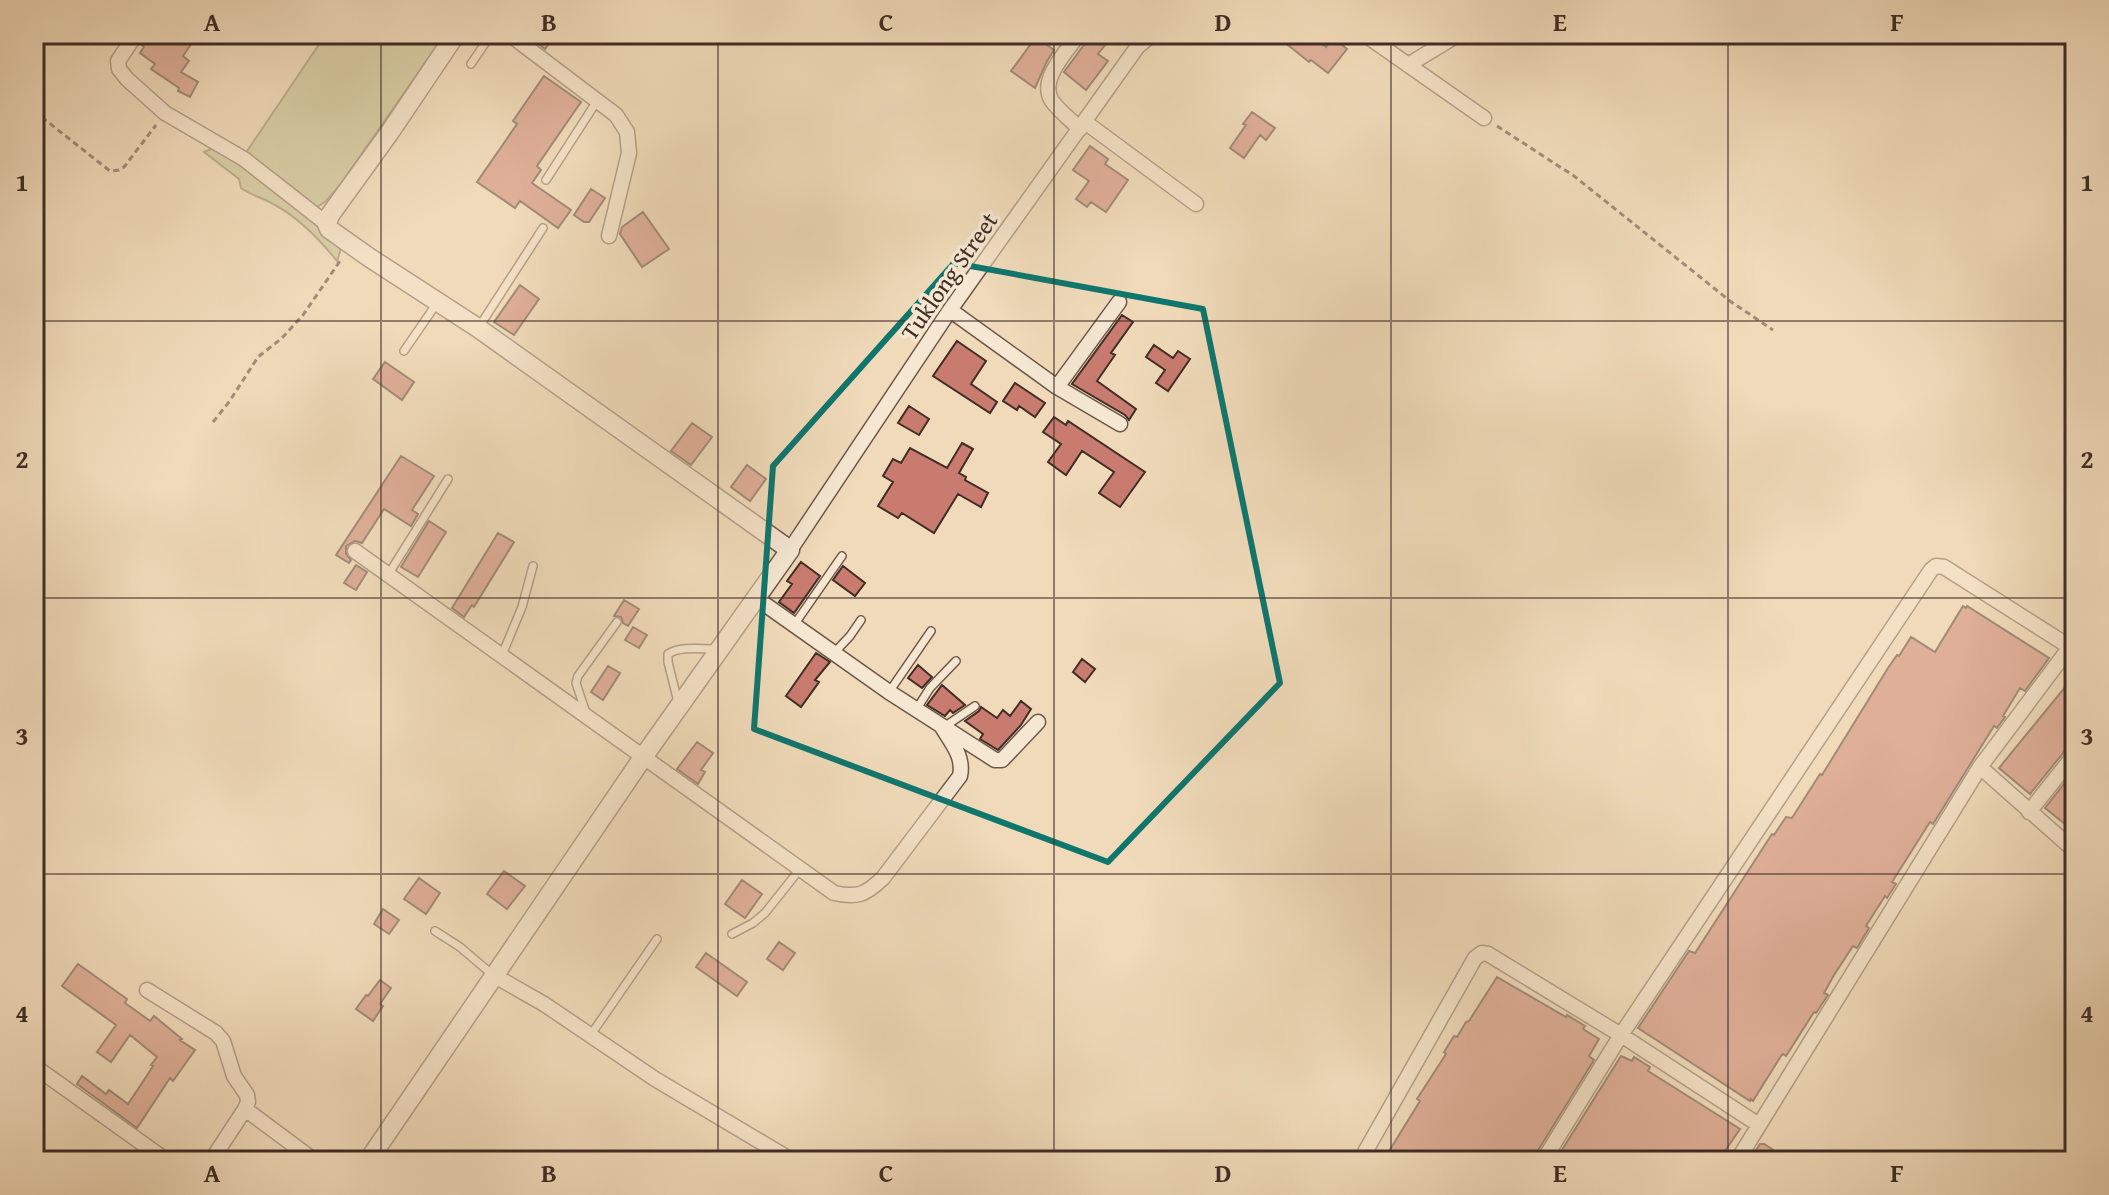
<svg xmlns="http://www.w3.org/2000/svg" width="2109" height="1195" viewBox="0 0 2109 1195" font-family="'Gentium Book Plus',serif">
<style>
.green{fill:#bcbf8e;stroke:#7e765a;stroke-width:2}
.building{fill:#c97b70;stroke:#402d26;stroke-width:2}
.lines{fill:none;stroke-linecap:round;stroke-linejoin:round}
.service-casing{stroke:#6c584b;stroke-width:10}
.minor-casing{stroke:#6c584b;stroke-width:17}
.tertiary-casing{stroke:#6c584b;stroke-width:21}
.path{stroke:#402d26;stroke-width:3;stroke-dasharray:6 4;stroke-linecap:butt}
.service{stroke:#f5e7d2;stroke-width:7}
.minor{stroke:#f5e7d2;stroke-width:14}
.tertiary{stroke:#f5e7d2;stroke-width:18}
.marked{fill:none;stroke:#0f766e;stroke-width:6;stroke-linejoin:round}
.grid{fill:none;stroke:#402d26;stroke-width:2;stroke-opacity:0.55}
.labels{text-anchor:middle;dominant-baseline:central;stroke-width:7;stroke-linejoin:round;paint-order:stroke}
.street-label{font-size:24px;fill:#402d26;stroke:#f5e7d2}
.neatline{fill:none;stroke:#402d26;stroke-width:3}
.grid-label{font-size:26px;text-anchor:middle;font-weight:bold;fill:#402d26}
</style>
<rect width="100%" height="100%" fill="#f0dab9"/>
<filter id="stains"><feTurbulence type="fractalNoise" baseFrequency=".0025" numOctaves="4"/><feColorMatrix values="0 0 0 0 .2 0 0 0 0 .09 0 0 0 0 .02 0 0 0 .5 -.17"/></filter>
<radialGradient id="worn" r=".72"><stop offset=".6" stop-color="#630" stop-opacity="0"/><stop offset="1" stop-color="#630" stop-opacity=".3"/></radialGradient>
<path class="green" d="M326,34H445L340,185L326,201L317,207L245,154Z
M213,148L231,155L303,212L340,247V252L337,261C320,240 299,218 275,205C264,198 252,196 241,188L239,179L204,152Z"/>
<path class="building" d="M149,34H198L183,56L189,61L181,72L198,82L190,97L178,91L179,88L151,69L155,64L140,53L144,47L142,45Z
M526,34H556L545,49Z
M1092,34H1114L1098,54L1108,61L1086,90L1064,72Z
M1296,34H1309L1326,47L1333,38L1347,49L1328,73L1311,60L1309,62L1288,45Z
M1036,37L1054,50L1047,61L1035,88L1011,71Z
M544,76L581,102L537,166L541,170L532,183L571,210L558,228L520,201L515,208L477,182L517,124L513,121Z
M1252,112L1275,128L1266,140L1260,135L1244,158L1230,148L1246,125L1243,124Z
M1090,146L1108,159L1105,164L1128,180L1106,212L1091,202L1087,207L1076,199L1089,181L1073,170Z
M591,189L605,198L589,222H584L574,215Z
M643,212L669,249L642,267L620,234L622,227Z
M520,285L539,299L514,335L494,322Z
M1122,315L1133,322L1111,353L1115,355L1097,381L1136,409L1129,420L1125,415L1072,384Z
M957,341L986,361L971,384L997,402L990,413L933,376Z
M1154,345L1173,358L1178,351L1190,359L1168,391L1156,383L1165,370L1146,357Z
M385,362L414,382L402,400L373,379Z
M1015,383L1045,403L1035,417L1019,406L1017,410L1003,401Z
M909,406L929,419L919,435L898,423Z
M1054,417L1066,425L1068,421L1145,472L1120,507L1099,493L1114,472L1082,451L1066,475L1048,462L1061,444L1043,432Z
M692,423L712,437L691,465L671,451Z
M962,443L973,449L959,473L966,477L965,480L988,493L981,507L958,494L934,533L902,513L898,518L878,506L893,482L883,476L893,459L901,463L910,448L947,468Z
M401,456L434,476L412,510L418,514L411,526L384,509L362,543L355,541L346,546V554L351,560L349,563L336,555Z
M747,465L766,479L750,501L731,487Z
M429,521L446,532L418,577L401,567Z
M498,533L514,542L474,607L472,605L464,617L452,608Z
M801,562L820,576L794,613L779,602L792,584L787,581Z
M356,565L367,572L356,590L344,583Z
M843,566L865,583L855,596L833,580Z
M624,600L639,609L628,626L623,623L621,617L614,616Z
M1963,606L1966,608L1967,606L2049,658L2025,691L2020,688L2003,716L2005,717L1997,728L1994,726L1933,824L1930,822L1892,882L1896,884L1887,898L1885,896L1866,926L1869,928L1857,948L1853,946L1834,975L1824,993L1828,995L1816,1013L1814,1012L1786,1056L1783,1054L1781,1056L1753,1101L1751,1099L1750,1101L1638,1028L1689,951L1695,953L1772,834L1774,835L1786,817L1792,818L1820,774L1822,775L1888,668L1897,655L1899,656L1911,637L1935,652Z
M633,627L647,635L639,648L625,640Z
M816,653L830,662L815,680L819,682L801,707L786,696Z
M1082,659L1095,669L1085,682L1073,672Z
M918,665L932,677L922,688L908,678Z
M608,666L620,673L603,700L591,692Z
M2075,675V744L2067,748L2030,794L1999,768Z
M942,685L965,705L953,713L950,710L945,716L927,705Z
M1021,701L1031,709L1021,725L998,750L980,739L983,734L965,721L979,711L981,707L997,718L1003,710L1010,716Z
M697,742L713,753L701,770L705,772L698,784L677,769Z
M2075,770V832L2045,808Z
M504,871L525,886L507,909L487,894Z
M419,878L440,893L426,914L404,899Z
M742,880L762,894L745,918L725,904Z
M383,909L399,920L389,934L374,924Z
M779,942L795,953L783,970L767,959Z
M706,953L747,982L737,996L696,967Z
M78,964L127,999L125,1003L150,1021L154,1016L182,1039L180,1040L195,1050L173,1081L170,1078L137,1128L77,1084L82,1076L106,1094L109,1090L128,1104L144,1080L153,1066L151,1065L157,1057L130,1035L111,1062L97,1052L116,1025L62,986Z
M1497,977L1566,1017L1567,1015L1585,1026L1583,1029L1599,1039L1589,1056L1594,1060L1537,1152L1535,1151L1529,1161H1383L1420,1101L1417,1099L1446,1054L1444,1052L1454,1036L1457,1037L1466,1022L1469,1021Z
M380,980L391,988L380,1004L383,1006L373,1021L356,1009L366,995L368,996Z
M1621,1056L1632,1061L1634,1057L1650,1067L1648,1071L1740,1129L1718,1161H1555Z
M1760,1144H1764L1791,1161H1759L1752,1157Z"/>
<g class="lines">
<g class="service-casing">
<path id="service" d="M471,64L490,36
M546,180L597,101
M479,327L543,228
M404,351L437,303
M388,575L448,479
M794,625L842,556
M834,653L850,636L861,620
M502,655L522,607L533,566
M889,692L931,631
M678,702L668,662V654C680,646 701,649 716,649
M916,710L930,688L956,661
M586,713L576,683L578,676L617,622
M944,727L975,706
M435,931L460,947L494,976
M732,934L753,923L765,913L800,869
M590,1036L657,939"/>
</g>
<g class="minor-casing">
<path id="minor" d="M136,34L118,61L119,69L127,79L165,113L244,159L327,224
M509,34L616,115L627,132L629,153L609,236
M1079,34C1067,51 1038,80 1052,101C1059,111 1071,120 1080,129
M1364,34L1484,118
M1408,65L1459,34
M1085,122L1196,204
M950,310L1057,387L1120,424
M1057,387L1119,302
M790,550L950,310L1138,46L1153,34
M355,551L834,893C858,898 865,895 883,878L960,776C964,756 952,744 942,727
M756,598L889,692L995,760H1002L1038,722
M1980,767L2075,851
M2029,812L2075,754
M495,976L544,1004L655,1079L793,1161
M147,990L216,1033L223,1041L234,1076L247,1095L248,1102L245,1109
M34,1066L167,1161
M211,1161L245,1109L315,1161
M1360,1161L1475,958L1482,953L1488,954L1621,1035L1759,1125
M1543,1161L1621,1035L1931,570L1936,566L1944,567L2070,647L1980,767L1737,1161"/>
</g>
<g class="tertiary-casing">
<path id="tertiary" d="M368,1161L644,756L790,550L478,328L370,258L329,229L327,224L330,215L390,132L456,34"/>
</g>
<path class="path" d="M34,111L110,171L119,170L124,167L156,125
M1497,126L1574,176L1730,301L1773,330
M213,422L229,402L258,357L282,338L303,315L342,258"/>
<use href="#service" class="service"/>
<use href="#minor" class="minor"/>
<use href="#tertiary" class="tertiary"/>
</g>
<path d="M0 0H2109V1195H0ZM954,263L1203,309L1280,683L1108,862L754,729L773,466Z" fill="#f0dab9" fill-opacity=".55" fill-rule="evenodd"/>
<path class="marked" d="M954,263L1203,309L1280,683L1108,862L754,729L773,466Z"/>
<path class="grid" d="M381,34V1161M718,34V1161M1054,34V1161M1391,34V1161M1728,34V1161M34,321H2075M34,598H2075M34,874H2075"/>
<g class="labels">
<g class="street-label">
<text transform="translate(949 276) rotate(-55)">Tuklong Street</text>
</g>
</g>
<rect width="2109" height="1195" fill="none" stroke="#f0dab9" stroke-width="88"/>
<rect x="44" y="44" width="2021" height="1107" class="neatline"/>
<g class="grid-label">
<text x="212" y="31">A</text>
<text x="549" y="31">B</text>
<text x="886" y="31">C</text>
<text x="1223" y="31">D</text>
<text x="1560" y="31">E</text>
<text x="1897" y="31">F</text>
<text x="22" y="191">1</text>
<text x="2087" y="191">1</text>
<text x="22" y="468">2</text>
<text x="2087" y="468">2</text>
<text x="22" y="745">3</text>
<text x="2087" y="745">3</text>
<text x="22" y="1022">4</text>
<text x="2087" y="1022">4</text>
<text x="212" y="1182">A</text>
<text x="549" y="1182">B</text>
<text x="886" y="1182">C</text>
<text x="1223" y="1182">D</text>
<text x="1560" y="1182">E</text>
<text x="1897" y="1182">F</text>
</g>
<rect width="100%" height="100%" filter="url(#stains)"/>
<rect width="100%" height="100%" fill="url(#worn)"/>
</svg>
